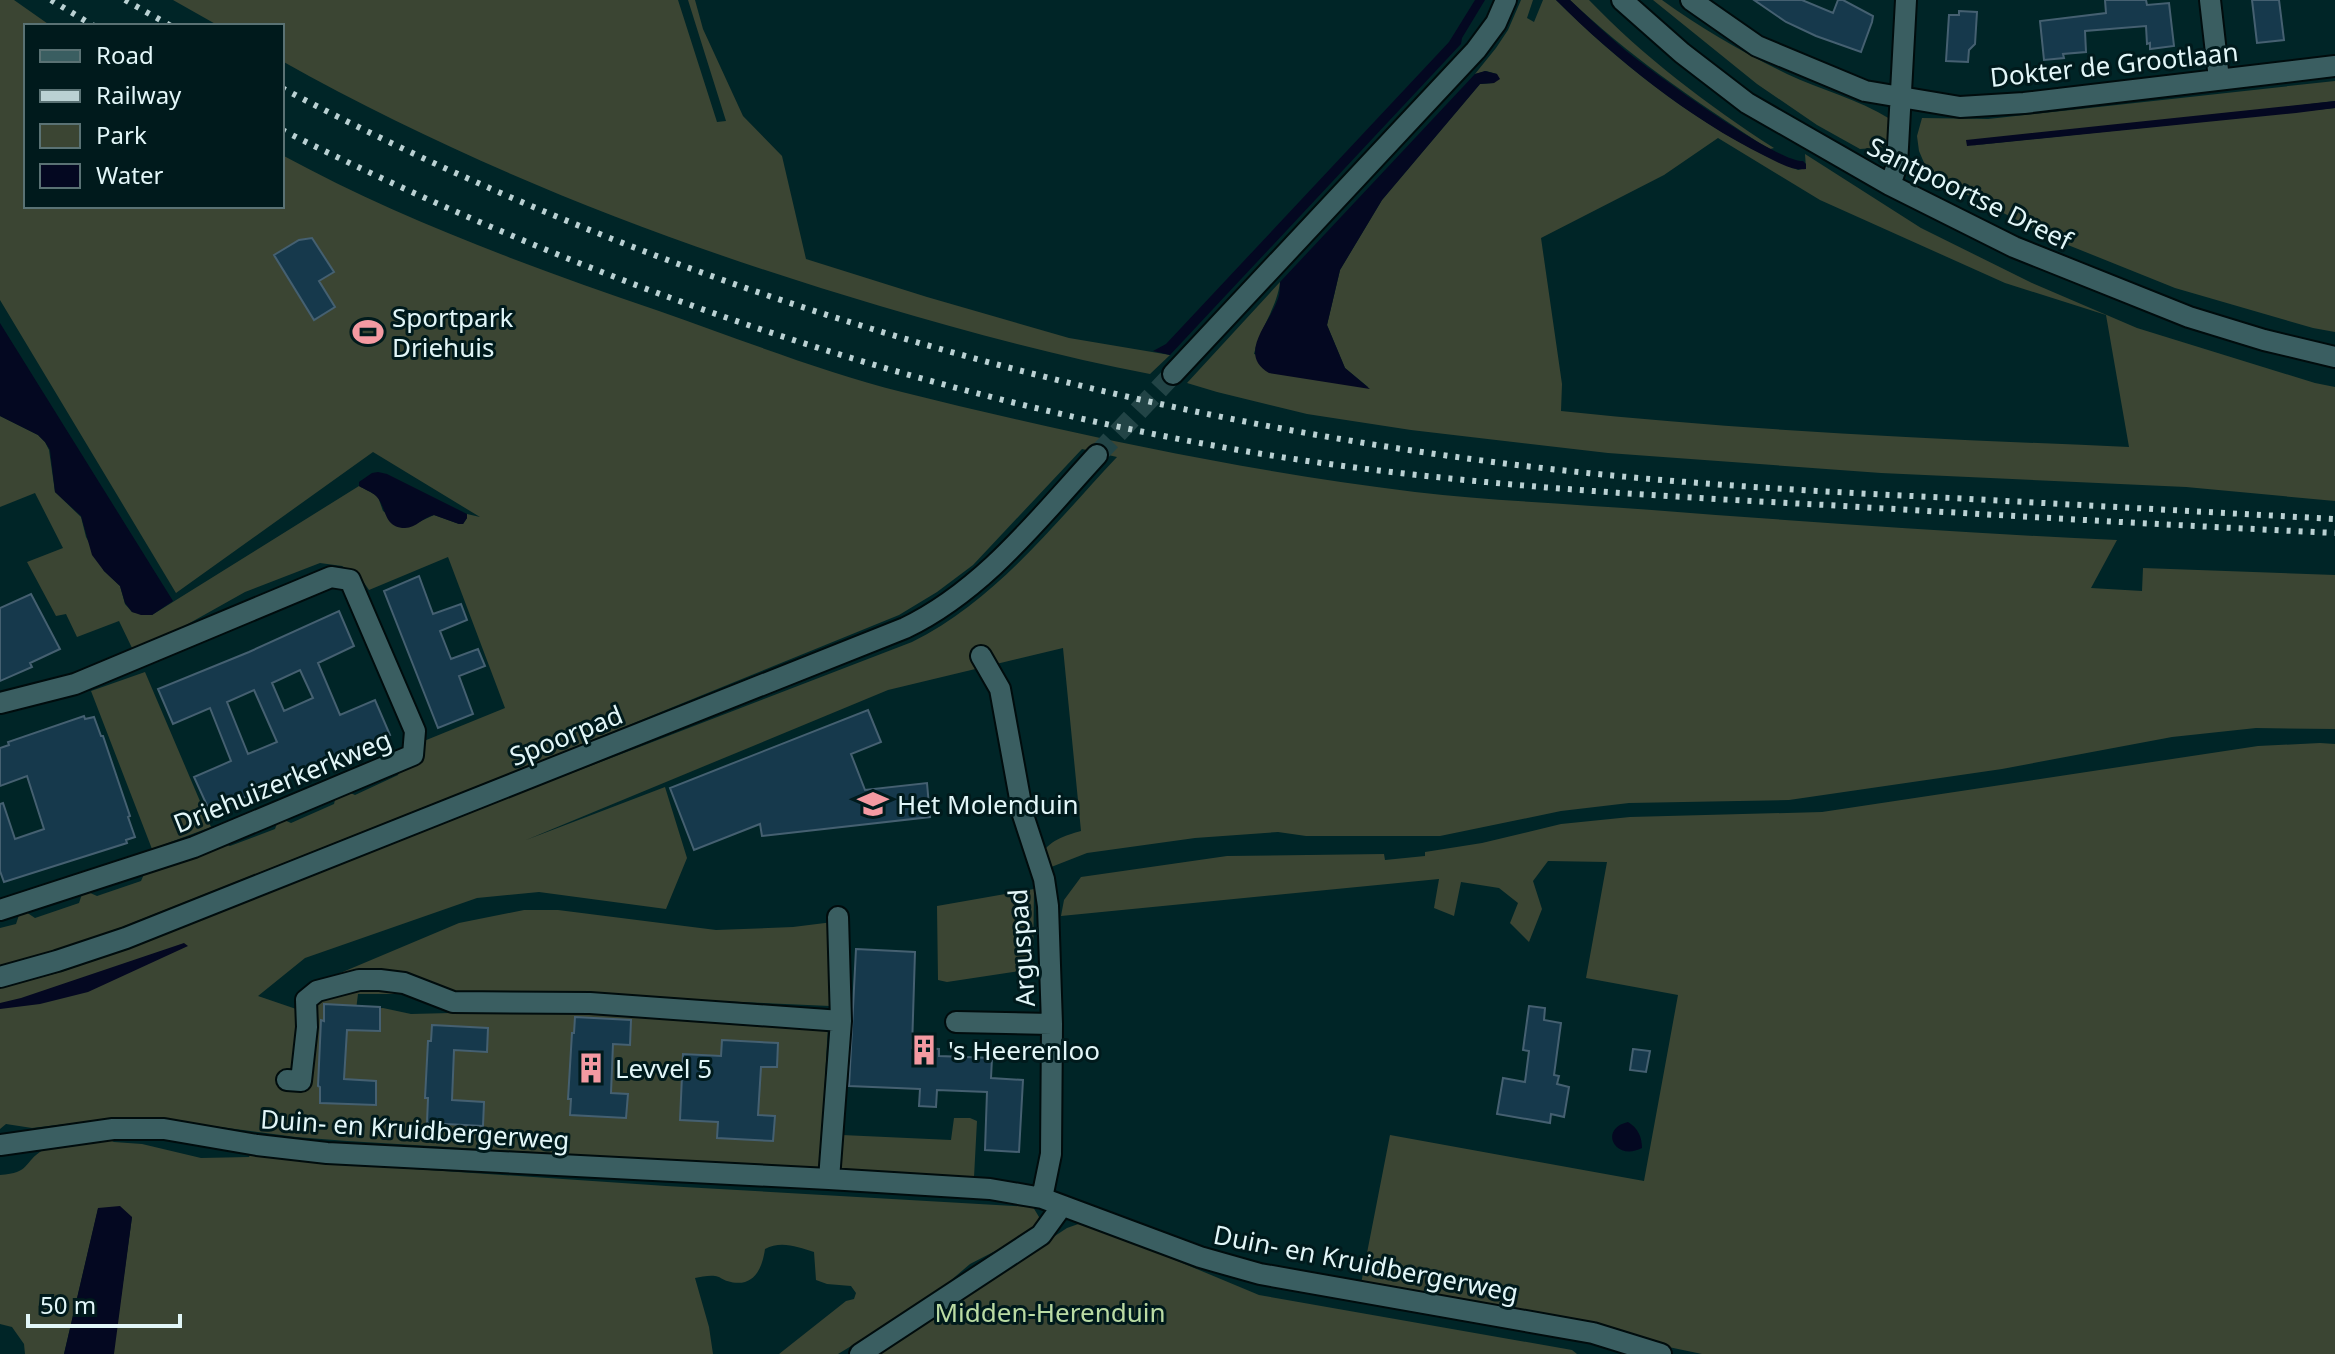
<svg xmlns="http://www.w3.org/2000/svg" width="2335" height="1354" viewBox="0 0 2335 1354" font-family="'Noto Sans',sans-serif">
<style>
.green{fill:#3b4533;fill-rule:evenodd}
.water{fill:#040821}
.building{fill:#16394c;stroke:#456071;stroke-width:2;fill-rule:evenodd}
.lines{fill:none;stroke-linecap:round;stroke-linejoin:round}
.minor-tunnel{stroke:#224446;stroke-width:20;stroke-dasharray:20 10;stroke-linecap:butt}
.minor-casing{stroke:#000c0d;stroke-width:24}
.minor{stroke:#3a5e61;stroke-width:20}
.rail{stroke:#bad1d3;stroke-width:6;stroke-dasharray:4 8;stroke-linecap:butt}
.labels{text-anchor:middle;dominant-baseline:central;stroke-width:6;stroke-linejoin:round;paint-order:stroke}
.street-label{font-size:26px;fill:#e2f6f8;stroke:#001a1c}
.poi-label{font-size:26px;fill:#e2f6f8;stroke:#001a1c;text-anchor:start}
.park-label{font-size:26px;fill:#badba3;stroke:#001a1c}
</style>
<rect width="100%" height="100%" fill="#002527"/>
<path class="green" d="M0,0H14L51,26H26V206H282V155C402,220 530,267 659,311C739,339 820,371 902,392C1071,434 1243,471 1415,492C1494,501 1573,504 1652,510C1807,522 1962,533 2117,540L2091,588L2142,591L2143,568L2335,575V729L2256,728L2172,737L2002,769L1789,800L1629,803L1561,811L1440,836H1306L1278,832L1195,838L1087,853L1041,871C1041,866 1039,861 1041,857C1046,841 1067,835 1081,831L1063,648L888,690L526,840L665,787L687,858L666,909L539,892L477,898L305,958L258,996L302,1011L326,979L459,923L524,910H558L716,930L793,927L833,922L830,1006L558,994H358L356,1010L383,1008L411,1014L569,1010L828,1025L820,1169L347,1141L296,1137L160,1119L91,1121L32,1128L6,1124L0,1129V988L61,972L131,948L546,783L912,642C996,600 1054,524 1117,457L1082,449L973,565L937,592L899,615L538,762L122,927L54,951L0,966V928L16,924L19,915L26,912L35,918L79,903L82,894L88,892L97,896L141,881L145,872L223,843L230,846L275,829L278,821L282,819L291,823L334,804L336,796L346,791L355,795L398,775L400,767L419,743L505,708L448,557L369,590L360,577L342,566L320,563L245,592L163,638L133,650L119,621L77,637L66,614L56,616L27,562L63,548L35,493L0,507V416L38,435L45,442L49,450L55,492L81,517L86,537L104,571L120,586L125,604L132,612L152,615L359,486L374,494L378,497L383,511L408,527L434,515L459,524H463L467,518V514L480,517L373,452L176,593L0,300Z
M173,0H678L717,122L726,121L688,0H695L703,29L743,116L782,156L806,259L927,297L1069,338L1170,355L1150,374C1059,357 969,332 880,306C673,245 471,167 282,61V26H219Z
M1521,0H1533L1527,18L1534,22L1543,0H1556C1622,66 1710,135 1798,170L1806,168L1805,154L1921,228L2032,283L2137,328L2315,383L2335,387V501L2186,487L1881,473L1608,453L1411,430L1307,414L1217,392L1187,383L1280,282C1277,308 1260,328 1254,354L1368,387L1345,368L1327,325L1340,270L1382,200L1480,84L1494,83L1497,74L1486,71L1475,74L1496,48L1508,30ZM1718,138L1820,200L2005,283L2106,315L2129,447C1939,439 1749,431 1561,411L1562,384L1541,238L1664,175Z
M1570,0H1589C1644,57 1707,105 1774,148L1770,149L1758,142C1691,98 1628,55 1570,0Z
M1653,0H1662C1700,28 1744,53 1787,74C1821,90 1858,99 1890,119L1889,144L1887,147L1860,149L1817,125L1757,84Z
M2335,81V101L1967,146L2335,108V332L2313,328L2175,288L2063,243L1942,182L1925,165L1919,151L1917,136L1922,118L1988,119Z
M145,672L211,827L152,849L91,691Z
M2320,743L2335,744V1354H1702L1573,1327L1360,1289L1390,1135L1644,1181L1678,995L1586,978L1607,862L1548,861L1533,881L1542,909L1529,942L1510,923L1518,903L1499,888L1461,882L1454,916L1434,908L1439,879L1061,916L1064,900L1081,877L1227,856L1384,854L1385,860L1425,856V852L1482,843L1561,824L1630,817L1822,812L2258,746Z
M1034,889L1033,969L947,982L938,980L937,906Z
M954,1118H970L977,1121L974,1177L840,1170L842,1135L951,1140Z
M106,1138L114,1142L142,1144L201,1158L249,1157L250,1155L310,1162L666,1186L1033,1207L1039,1217L1036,1230L970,1264L929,1299L838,1354H779L846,1301L854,1299L856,1293L851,1286L827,1284L816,1280L814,1252C798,1247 781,1240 765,1249C762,1270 753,1289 727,1281C723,1280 719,1276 715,1276C709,1275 701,1277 695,1278L709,1327L713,1354H113L132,1217L98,1209L64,1354H25L24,1344L12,1327L0,1324V1175C31,1173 23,1162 43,1150C54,1144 91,1141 106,1138Z
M1084,1222L1259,1295L1572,1350L1577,1354H875L1067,1228Z"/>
<path class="water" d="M1475,0H1485L1462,38L1461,44L1170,355L1153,351L1166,344L1449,42Z
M1556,0H1570C1588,17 1606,34 1625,50C1651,71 1777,163 1803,161L1806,164V169C1791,171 1778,162 1765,156C1690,119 1615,59 1556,0Z
M1485,71L1497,74L1500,79L1494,83L1480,84L1382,200L1340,270L1327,325L1345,368L1370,389L1269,373C1237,354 1269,324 1277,301C1280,295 1280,288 1280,282L1475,74Z
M2335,101V108L2296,113L1967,146L1966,140Z
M0,323L173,601L152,615H141L132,612L125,603L120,586L104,571L92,555L81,516L55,492L50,450L45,442L38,435L0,416Z
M378,472L387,474L467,514V518L463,524H459L434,515C423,517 416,528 405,528C383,528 387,507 376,496C372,492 364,489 359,486V482L372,473Z
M184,943L188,946L88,992L40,1004L0,1009V1003L21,998Z
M1628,1122C1638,1128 1642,1137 1642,1148C1615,1162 1598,1129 1628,1122Z
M120,1206L132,1217L114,1354H64L98,1208Z"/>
<path class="building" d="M1754,0H1802L1833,13L1838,0H1843L1873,16L1872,22L1861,52L1816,36L1786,22Z
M2105,0H2146L2147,5L2169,3L2174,46L2150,49V43L2147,44L2146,26L2085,31L2086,52L2063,54L2064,58L2044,60L2040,21L2106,13Z
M2252,0H2279L2284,40L2257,43Z
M1959,11L1977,12L1975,44L1969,50L1968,62L1946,61L1949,15H1959Z
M312,238L334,272L319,281L335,307L314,320L274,255L299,240Z
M419,576L433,614L461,604L467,620L440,631L451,659L478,649L485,666L459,676L473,714L438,728L384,591Z
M31,594L60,649L30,663L32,667L0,681V608Z
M339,611L354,646L318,663L340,715L375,700L390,735L210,812L194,777L231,761L210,708L173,724L158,689L249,652ZM300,670L313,698L284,711L272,683ZM254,690L277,742L248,754L227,702Z
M868,710L881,742L851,754L865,790L927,783L930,817L762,836L760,824L694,850L670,788Z
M84,716L85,719L94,717L101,736H103L130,816L128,817L135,837L126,840L127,843L4,882L0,871V804L3,803L15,839L44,829L27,776L0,786V748L9,745L8,742Z
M856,949L915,952L912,1048L939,1049V1056L992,1058L991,1078L1023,1080L1019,1152L985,1150L987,1092L937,1090L936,1107L919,1106L920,1089L849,1086Z
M324,1004L380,1007V1031L347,1030L344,1079L376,1081V1105L320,1103V1087L318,1086L321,1020L324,1021Z
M1529,1006L1545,1008L1544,1020L1561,1023L1554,1075L1559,1076L1557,1084L1569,1087L1564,1117L1551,1114L1550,1123L1497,1114L1503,1078L1525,1082L1529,1051L1523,1050Z
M575,1017L631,1020L630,1045L613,1044L611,1093L628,1094L626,1118L570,1115L571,1099H568L572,1033H574Z
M432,1025L488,1028L487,1052L454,1050L452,1100L484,1102L483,1126L427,1123L428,1098H425L428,1041H431Z
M722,1040L778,1043L777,1067H761L758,1115L775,1116L773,1141L717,1138L718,1122L680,1120L683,1054L721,1056Z
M1633,1049L1650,1051L1646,1072L1630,1070Z"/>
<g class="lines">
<path class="minor-tunnel" d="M1097,455L1173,374"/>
<g class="minor-casing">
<path id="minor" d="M1622,0L1682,53L1747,103L1890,185L2014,247L2189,317L2264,340L2335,357
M1691,0L1757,46L1865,91L1960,107L2024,103L2335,66
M2210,0L2219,79
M1890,185L1897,165L1906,0
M1173,374L1476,50L1496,23L1506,0
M981,656L1000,689L1023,815L1044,879L1048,906L1052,1024L1051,1154L1042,1198
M0,703L75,684L331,577L350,580L415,731L413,755L194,847L0,910
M0,977L57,961L126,938L905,628C984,590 1039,518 1097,455
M956,1022L1052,1024
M287,1080L301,1081L307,1027L306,1000L317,991L359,980H380L404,983L453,1002L590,1003L841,1021
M0,1145L113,1129H164L257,1145L327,1153L829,1179L990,1189L1042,1198L1200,1257L1260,1274L1593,1333L1661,1354
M829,1179L841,1021L838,917
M860,1354L1041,1235L1062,1206"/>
</g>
<use href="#minor" class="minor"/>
<path class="rail" d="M51,0L94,26
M125,0L171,26
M282,88C662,289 1091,412 1517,465C1662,483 1807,491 1952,498C2080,505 2207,512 2335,519
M282,130C592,285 913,395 1256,453C1445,484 1635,495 1826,505C1996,515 2165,525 2335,533"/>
</g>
<defs>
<g id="stadium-bare" transform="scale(2.4)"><path d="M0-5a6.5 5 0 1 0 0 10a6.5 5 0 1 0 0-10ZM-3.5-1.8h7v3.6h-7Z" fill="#f49aa2" stroke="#001a1c" stroke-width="2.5" paint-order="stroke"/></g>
<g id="school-bare" transform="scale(2.4)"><path d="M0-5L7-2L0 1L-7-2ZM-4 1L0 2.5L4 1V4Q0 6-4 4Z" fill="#f49aa2" stroke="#001a1c" stroke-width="2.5" paint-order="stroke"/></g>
<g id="building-bare" transform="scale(2.4)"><path d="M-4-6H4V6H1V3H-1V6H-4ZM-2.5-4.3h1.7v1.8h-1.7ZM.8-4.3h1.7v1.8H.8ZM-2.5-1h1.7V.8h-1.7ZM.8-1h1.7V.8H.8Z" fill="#f49aa2" stroke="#001a1c" stroke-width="2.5" paint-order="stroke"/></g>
</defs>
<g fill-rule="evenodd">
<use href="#stadium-bare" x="368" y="332"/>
<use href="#school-bare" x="873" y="804"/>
<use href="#building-bare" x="924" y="1050"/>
<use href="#building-bare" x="591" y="1068"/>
</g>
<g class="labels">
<g class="street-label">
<text transform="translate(2114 64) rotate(-6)">Dokter de Grootlaan</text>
<text transform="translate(1970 193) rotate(26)">Santpoortse Dreef</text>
<text transform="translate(566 735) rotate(-22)">Spoorpad</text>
<text transform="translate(282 781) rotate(-22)">Driehuizerkerkweg</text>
<text transform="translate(1021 948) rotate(-94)">Arguspad</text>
<text transform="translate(415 1129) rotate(4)">Duin- en Kruidbergerweg</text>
<text transform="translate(1366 1263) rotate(11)">Duin- en Kruidbergerweg</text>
</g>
<g class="poi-label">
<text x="392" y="317">Sportpark<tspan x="392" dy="30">Driehuis</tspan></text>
<text x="897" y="804">Het Molenduin</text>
<text x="948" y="1050">'s Heerenloo</text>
<text x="615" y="1068">Levvel 5</text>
</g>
<g class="park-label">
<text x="1050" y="1312">Midden-Herenduin</text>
</g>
</g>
<rect x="24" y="24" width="260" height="184" fill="#001a1c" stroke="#5a7274" stroke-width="2"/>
<rect x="40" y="50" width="40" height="12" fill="#3a5e61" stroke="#5a7274" stroke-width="2"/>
<text x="96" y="64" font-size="24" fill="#e2f6f8">Road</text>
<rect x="40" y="90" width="40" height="12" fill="#bad1d3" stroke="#5a7274" stroke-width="2"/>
<text x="96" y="104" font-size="24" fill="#e2f6f8">Railway</text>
<rect x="40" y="124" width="40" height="24" fill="#3b4533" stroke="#5a7274" stroke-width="2"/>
<text x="96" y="144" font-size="24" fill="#e2f6f8">Park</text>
<rect x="40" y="164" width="40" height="24" fill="#040821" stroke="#5a7274" stroke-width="2"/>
<text x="96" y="184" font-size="24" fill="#e2f6f8">Water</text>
<path d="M28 1314v12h152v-12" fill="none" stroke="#e2f6f8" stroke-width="4"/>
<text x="40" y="1314" font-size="24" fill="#e2f6f8" stroke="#001a1c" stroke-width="6" paint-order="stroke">50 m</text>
</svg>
